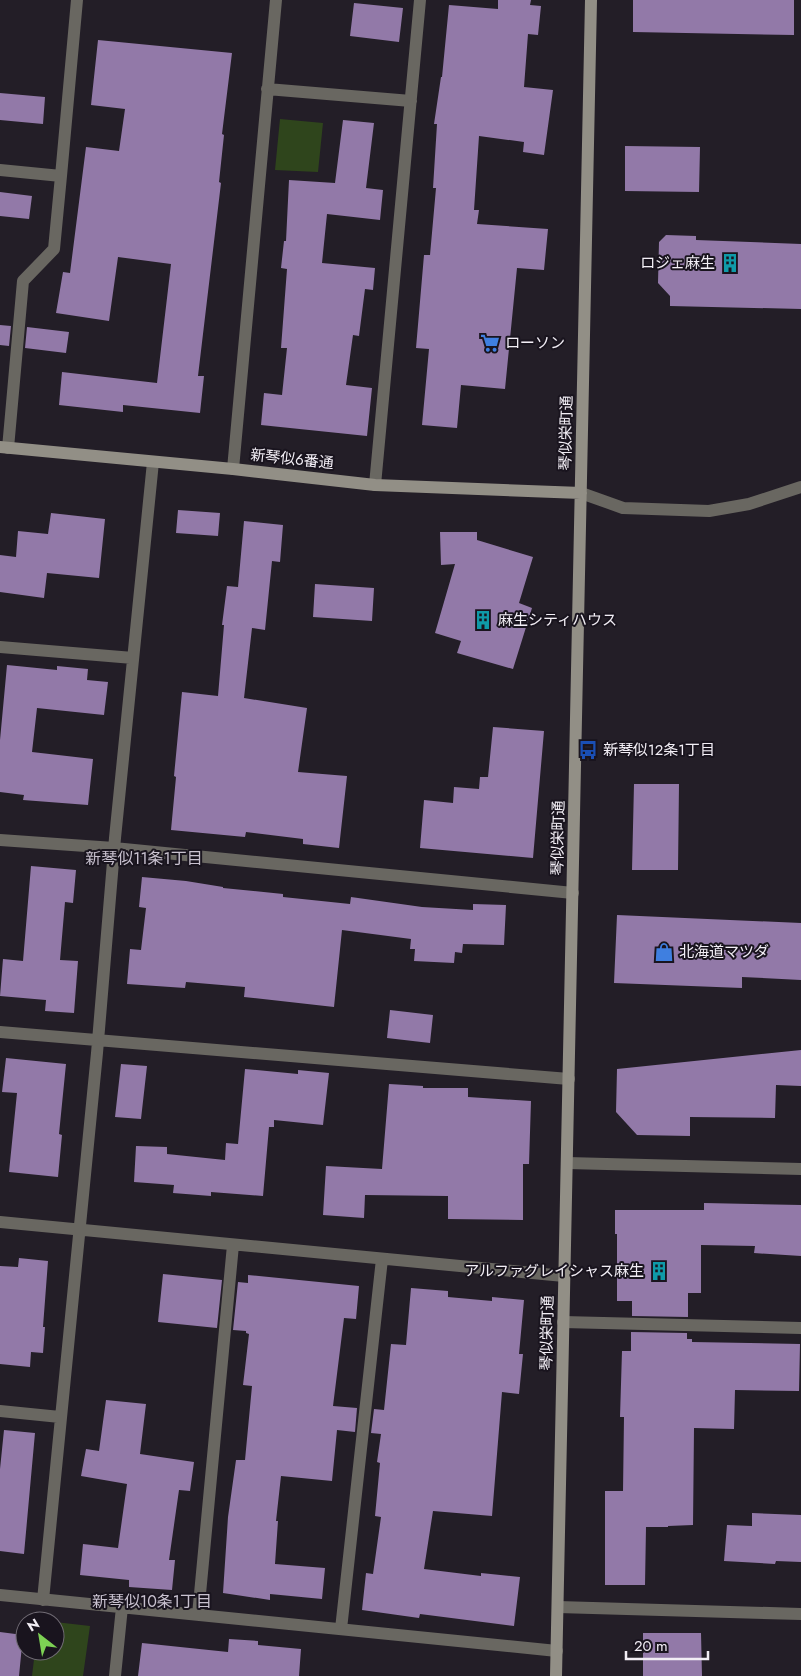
<svg xmlns="http://www.w3.org/2000/svg" width="801" height="1676" viewBox="0 0 801 1676" font-family="Jost,'Noto Sans JP',sans-serif">
<style>
.green{fill:#2f451c}
.building{fill:#9279a8}
.lines{fill:none;stroke-linecap:round;stroke-linejoin:round}
.street{stroke:#696761;stroke-width:12}
.secondary{stroke:#928f86;stroke-width:12}
.labels{text-anchor:middle;dominant-baseline:central;stroke-width:4;stroke-linejoin:round;paint-order:stroke}
.poi-label{font-size:15px;fill:#f2eef5;stroke:#19141e;text-anchor:start}
.street-label{font-size:15px;fill:#f2eef5;stroke:#19141e}
.neighbourhood-label{font-size:16px;fill:#c8c1cf;stroke:#19141e}
</style>
<rect width="100%" height="100%" fill="#231e27"/>
<path class="green" d="M280,119L323,123L318,172L275,170Z
M55,1622L90,1626L83,1676H32L35,1651H55Z"/>
<path class="building" d="M498,0H531L530,5L541,6L538,35L528,34L524,87L553,90L544,155L523,152L524,142L479,136L474,210H479L477,224L548,229L544,270L517,268L505,389L461,385L457,428L422,425L429,349L416,348L424,255H430L436,188H433L437,124H434L441,77H442L449,5L498,9Z
M633,0H794V35L633,32Z
M354,3L403,8L399,42L350,36Z
M98,40L232,53L222,134L224,135L219,182L221,183L198,376H204L200,413L123,405V412L59,405L62,372L157,383L171,264L118,257L109,321L56,313L63,272L70,273L86,147L119,151L125,109L91,105Z
M0,93L45,97L43,124L0,120Z
M343,120L374,123L366,188L383,190L380,220L327,214L322,263L375,268L373,290L365,289L359,336L353,335L346,385L372,388L367,436L261,425L264,393L282,395L287,348H281L287,269L281,268L284,241H286L289,180L335,183Z
M625,146L700,147L699,192L625,191Z
M0,192L32,196L29,219L0,216Z
M666,235L696,236V240L801,244V309L670,306V296L658,283L659,242Z
M0,325L11,326L9,346L0,345Z
M27,327L69,332L66,353L25,348Z
M178,510L220,513L218,536L176,533Z
M51,513L105,519L99,578L47,573L44,598L0,592V555L16,557L18,531L48,534Z
M244,521L283,525L280,562L272,561L265,630L252,628L244,698L307,708L298,772L347,776L339,848L303,844V839L246,832L245,837L171,830L176,777L174,776L182,692L218,696L224,625H222L227,586L238,587Z
M440,532H477V540L533,557L519,603L532,608L513,669L457,653L461,641L435,633L455,564L441,565Z
M315,584L374,588L372,621L313,617Z
M7,665L57,670V666L88,669L87,680L108,682L104,715L37,708L32,752L93,759L88,805L23,800L24,795L0,792V740Z
M493,727L544,731L533,858L420,848L424,800L453,803L454,787L479,789L480,777H488Z
M634,784H679L678,870H632Z
M31,866L76,870L73,903L65,902L60,960L78,961L74,1013L45,1011L46,1000L0,996L3,959L23,961Z
M142,877L186,881L223,887V888L283,894V897L350,904L351,897L422,907L473,910V904L506,905L504,945L463,944L462,953L455,952L454,963L414,961L415,949H410L411,939L342,930L334,1007L244,997L245,987L186,982L185,988L127,984L130,949L141,950L146,908L139,907Z
M617,915L801,923V980L742,977V988L614,983Z
M390,1010L433,1015L430,1043L387,1038Z
M801,1050V1086L776,1085L775,1118L690,1117V1136L637,1135L616,1112L617,1069Z
M6,1058L66,1064L59,1134L62,1135L58,1177L9,1172L17,1093L2,1092Z
M121,1064L147,1066L141,1119L115,1117Z
M245,1069L298,1074V1070L329,1073L323,1125L274,1120V1127H269L263,1196L211,1192V1196L173,1193L174,1185L134,1182L136,1146L167,1147V1154L225,1160L226,1143L238,1144Z
M389,1084L423,1086V1088H468V1097L531,1101L529,1164H523V1220L448,1219V1196L365,1195L364,1218L323,1215L326,1166L382,1169Z
M704,1203L801,1205V1256L754,1253L755,1246L701,1245V1293H688V1317L632,1316V1301H617V1234H615V1210H704Z
M19,1258L48,1261L43,1327H45L43,1353L31,1352L30,1367L0,1364V1266L18,1267Z
M163,1274L222,1280L217,1328L158,1322Z
M248,1275L359,1286L356,1319L344,1318L333,1406L357,1408L355,1432L337,1430L332,1481L281,1476L276,1521H278L275,1564L325,1568L322,1599L270,1594V1600L223,1593L228,1517L236,1460H245L252,1386L243,1385L249,1334L246,1333V1331L233,1330L238,1282L248,1283Z
M411,1288L448,1291V1297L492,1301V1297L524,1300L519,1354H523L519,1394L502,1392L492,1516L433,1511L424,1569L481,1576V1573L520,1577L514,1626L420,1614L419,1618L362,1610L366,1573L373,1574L381,1517L375,1516L380,1463L377,1462L381,1434L371,1433L374,1409L384,1410L391,1344L406,1345Z
M631,1332L687,1333V1339H692V1342L800,1344L799,1391L735,1390L734,1429L694,1428L693,1525L668,1526V1527H646L645,1585H605V1491H623L624,1417H620L622,1351H631Z
M106,1400L146,1404L140,1454L194,1462L190,1491L179,1490L169,1560H175L172,1590L129,1587V1580L80,1575L83,1544L118,1548L127,1484L81,1476L86,1449L99,1451Z
M4,1430L35,1433L24,1554L0,1551V1469Z
M752,1513L801,1515V1562L776,1561L775,1564L724,1561L727,1525L752,1526Z
M0,1632L23,1635L19,1676H0Z
M643,1633H701L702,1676H643Z
M229,1639L258,1641V1645L301,1649L299,1676H138L142,1643L228,1652Z"/>
<g class="lines">
<path class="street" d="M267,89L411,101
M0,170L61,176L77,0
M8,448L23,281L54,249L61,176
M233,469L276,0
M375,485L420,0
M581,493L623,508L709,511L749,504L801,487
M0,647L133,658
M0,840L114,848L573,893
M0,1032L569,1079
M567,1163L801,1169
M0,1222L564,1276
M563,1322L801,1328
M0,1411L60,1417
M0,1595L557,1651
M43,1600L97,1053L115,838L153,462
M558,1607L801,1614
M198,1615L233,1245
M341,1629L382,1259
M115,1676L122,1607"/>
<path class="secondary" d="M0,447L233,469L375,485L581,493
M556,1676L591,0"/>
</g>
<defs>
<g id="building-bare" transform="scale(1.5)"><path d="M-4-6H4V6H1V3H-1V6H-4ZM-2.5-4.3h1.7v1.8h-1.7ZM.8-4.3h1.7v1.8H.8ZM-2.5-1h1.7V.8h-1.7ZM.8-1h1.7V.8H.8Z" fill="#0f9aa8" stroke="#19141e" stroke-width="2.5" paint-order="stroke"/></g>
<g id="supermarket-bare" transform="scale(1.5)"><path d="M-6-5.5h2.5l.6 2H6L4.5 2H-2.5L-4.4-4H-6ZM-1.5 3.2a1.3 1.3 0 1 0 .1 0ZM3 3.2a1.3 1.3 0 1 0 .1 0Z" fill="#3f7fe0" stroke="#19141e" stroke-width="2.5" paint-order="stroke"/></g>
<g id="bus-bare" transform="scale(1.5)"><path d="M-5-6H5V4H4V6H2V4H-2V6H-4V4H-5ZM-3.5-4V0h7V-4ZM-3.5 1.2v1.5H-2V1.2ZM2 1.2v1.5H3.5V1.2Z" fill="#1a4fb4" stroke="#19141e" stroke-width="2.5" paint-order="stroke"/></g>
<g id="shop-bare" transform="scale(1.5)"><path d="M-5-2.5h2.3a2.7 3.5 0 0 1 5.4 0H5L5.5 6h-11ZM-1.5-2.5h3a1.5 2.3 0 0 0-3 0Z" fill="#3f7fe0" stroke="#19141e" stroke-width="2.5" paint-order="stroke"/></g>
</defs>
<g fill-rule="evenodd">
<use href="#building-bare" x="730" y="263"/>
<use href="#supermarket-bare" x="490" y="343"/>
<use href="#building-bare" x="483" y="620"/>
<use href="#bus-bare" x="588" y="750"/>
<use href="#shop-bare" x="664" y="952"/>
<use href="#building-bare" x="659" y="1271"/>
</g>
<g class="labels">
<g class="poi-label">
<text x="715" y="263" text-anchor="end">ロジェ麻生</text>
<text x="505" y="343">ローソン</text>
<text x="498" y="620">麻生シティハウス</text>
<text x="603" y="750">新琴似12条1丁目</text>
<text x="679" y="952">北海道マツダ</text>
<text x="644" y="1271" text-anchor="end">アルファグレイシャス麻生</text>
</g>
<g class="street-label">
<text transform="translate(566 433) rotate(-89)">琴似栄町通</text>
<text transform="translate(292 459) rotate(6)">新琴似6番通</text>
<text transform="translate(558 838) rotate(-89)">琴似栄町通</text>
<text transform="translate(547 1333) rotate(-89)">琴似栄町通</text>
</g>
<g class="neighbourhood-label">
<text x="144" y="858">新琴似11条1丁目</text>
<text x="152" y="1601">新琴似10条1丁目</text>
</g>
</g>
<g transform="translate(40 1636) rotate(329)"><circle r="24" fill="#19141e" stroke="#706b74"/>
<path d="M0-4L9 19L0 12L-9 19Z" fill="#7dd154"/>
<text y="-8" font-size="14" font-weight="bold" text-anchor="middle" fill="#f2eef5">N</text>
</g>
<path d="M626 1651v8h82v-8" fill="none" stroke="#f2eef5" stroke-width="2.5"/>
<text x="634" y="1651" font-size="15" fill="#f2eef5" stroke="#19141e" stroke-width="4" paint-order="stroke">20 m</text>
</svg>
